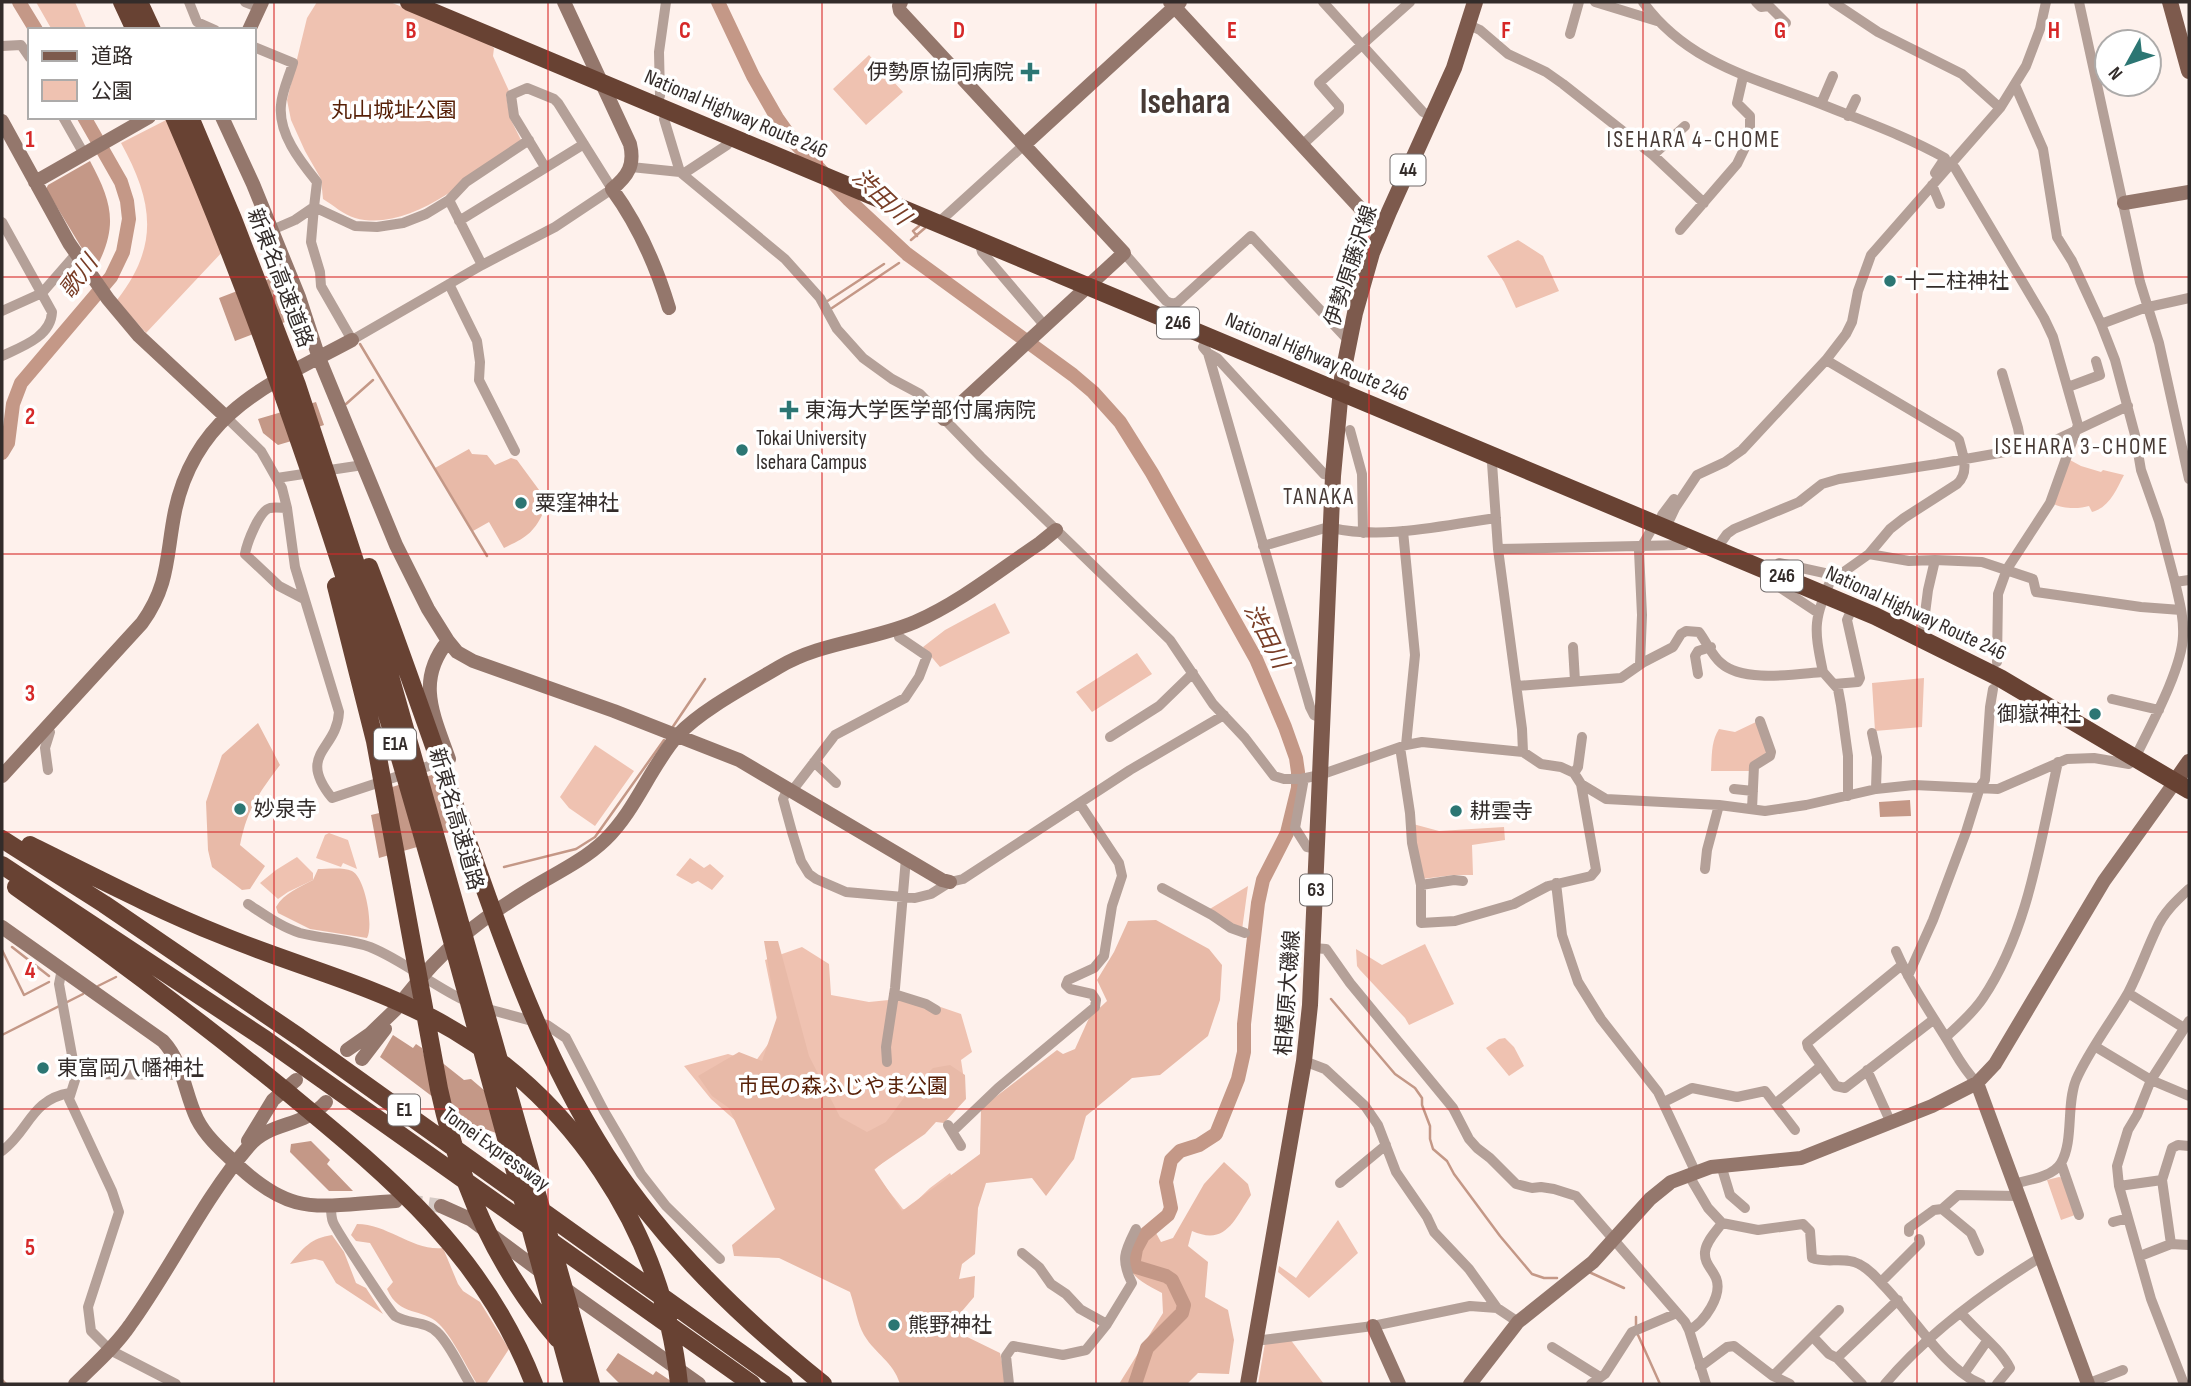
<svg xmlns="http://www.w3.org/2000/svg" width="2191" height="1386" viewBox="0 0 2191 1386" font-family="'Sofia Sans Condensed','Noto Sans JP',sans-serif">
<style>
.green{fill:#efc2b1}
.forest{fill:#e8baa8}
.water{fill:#c49887}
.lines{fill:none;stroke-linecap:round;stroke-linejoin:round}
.stream{stroke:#c49887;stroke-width:2.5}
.river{stroke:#c49887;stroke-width:14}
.secondary-tunnel{stroke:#d5cac5;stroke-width:14;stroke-dasharray:14 7;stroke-linecap:butt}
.street{stroke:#b4a098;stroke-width:10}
.secondary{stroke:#94776c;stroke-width:14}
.primary{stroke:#7d5a4d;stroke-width:16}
.highway{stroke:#684233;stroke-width:18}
.grid{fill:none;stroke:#d62828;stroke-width:2;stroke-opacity:0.55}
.poi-dot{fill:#2c7673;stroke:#fff;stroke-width:2.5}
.labels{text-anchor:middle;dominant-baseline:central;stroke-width:7;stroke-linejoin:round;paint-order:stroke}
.shield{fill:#fff;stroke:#706b6a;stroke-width:2}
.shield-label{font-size:19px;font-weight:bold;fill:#332c2a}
.poi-label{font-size:21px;fill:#332c2a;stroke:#fff;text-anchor:start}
.park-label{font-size:21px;fill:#561f06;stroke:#fff}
.street-label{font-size:21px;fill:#332c2a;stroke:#fff}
.neighbourhood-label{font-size:23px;letter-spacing:2px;fill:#473a35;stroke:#fff}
.water-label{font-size:23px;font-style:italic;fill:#783d26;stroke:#fff}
.town-label{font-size:35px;font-weight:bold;fill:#473a35;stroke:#fff}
.grid-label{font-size:23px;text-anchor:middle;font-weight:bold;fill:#d62828;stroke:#fff;stroke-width:7;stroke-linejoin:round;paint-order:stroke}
</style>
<rect width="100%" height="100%" fill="#fef1ec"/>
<path class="green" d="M36,2H75L87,30H52Z
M317,2H390L478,38L494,48L493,56L509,91L506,94L510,118L521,140C479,171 412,234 355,218C344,215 333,205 323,199L321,179L305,151L291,120L287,100L307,18Z
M869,55L903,92L866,125L833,89Z
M170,118L225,249L146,333L117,300C160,245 153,201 121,143Z
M1518,240L1543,256L1559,291L1516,308L1504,282L1487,256Z
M2070,460L2081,466L2101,472L2103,470L2124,475C2116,490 2110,507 2092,512L2089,506C2080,509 2062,509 2054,504Z
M995,603L1010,633L940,667L923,647L945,630Z
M1137,653L1152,674L1092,712L1076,692Z
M1924,678L1922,727L1875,731L1872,683Z
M1756,722L1768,750L1750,771H1711C1712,756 1711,741 1719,729L1735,732Z
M595,745L634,771L595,826L569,808L560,797Z
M1413,824L1439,831L1504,827L1505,840L1472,845L1473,875H1454L1422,879Z
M329,833L348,840L357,869L343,863L341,867L316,858L325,835Z
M297,857L313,873V880L288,892L278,899L260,883L276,870Z
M690,858L704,868L710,864L724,876L712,890L698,881L692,884L676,875Z
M1248,886L1242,930L1208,910Z
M1425,944L1454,1004L1409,1025L1405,1018L1360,970L1357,966L1356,949L1382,965Z
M802,947L829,964L831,995L869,1002L889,1000L891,990L961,1014L972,1052L961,1060L965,1086L937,1115L873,1171L903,1209L907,1210L930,1188L950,1173L955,1183L910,1224L774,1162L764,1146L711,1099L684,1066L728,1054L755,1062L779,1029L765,960Z
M1505,1038L1514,1047L1524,1066L1509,1076L1486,1048L1499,1039Z
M2059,1177L2063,1178L2075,1215L2061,1220L2047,1180Z
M1338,1220L1358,1253L1309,1298L1278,1272L1279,1266L1296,1278Z
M1290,1339L1324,1384H1258L1265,1343Z"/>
<path class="forest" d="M469,449L472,454L487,455L495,465L511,458L517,460L542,494L545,509C534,533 527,537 504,548L489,522L473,531L435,468Z
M258,723L280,765C259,793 247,809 240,845L265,866L250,889L242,890L212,867L208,850L206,802L222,755Z
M318,869C328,869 343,867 352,871C365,877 374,926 367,938L310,929L278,913L276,907C284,893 300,887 313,880Z
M1156,920L1209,949L1222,965L1220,1000L1208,1036L1160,1075L1132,1078L1086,1116L1074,1159L1046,1196L1032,1178L986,1183L978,1208L975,1254L962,1264L959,1279L975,1276L974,1297L957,1317V1332L1000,1353L1007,1384H900C893,1361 876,1355 864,1335C857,1323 855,1306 850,1292L779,1258L734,1256L732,1245L775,1209L729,1108L712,1096L698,1076L739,1052L762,1061L777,1017L764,941H778L809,1056L840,1117L867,1132L886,1122L906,1095L933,1068L950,1065L965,1075L966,1099L944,1123L936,1122L925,1134L874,1169L902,1211L980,1154L981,1108L1057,1050L1063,1054L1075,1049L1089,1018L1107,1001L1097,980L1114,952L1128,921Z
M1224,1162L1248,1184L1251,1195C1234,1220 1226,1246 1192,1231L1188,1246L1208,1262L1205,1297L1228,1310L1234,1340L1229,1374L1198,1373L1187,1384H1119L1163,1313L1162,1293C1131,1277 1116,1267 1140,1233H1156L1161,1242L1173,1238L1204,1184Z
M357,1224C388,1224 412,1251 443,1248L458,1284L463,1291L480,1302L509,1349L486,1384H477C466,1366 453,1338 439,1324C422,1307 400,1318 387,1289L393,1282L370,1243L356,1241L351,1235Z
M332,1235L344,1252L356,1283L366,1288L383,1314L336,1283L323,1261L315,1259L290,1264C303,1248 311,1238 332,1235Z"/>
<path class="water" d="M90,161C112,202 119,226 95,270L46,189L48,185Z
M274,277L285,307L280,309L285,322L235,341L219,298Z
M316,402L324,425L304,432L305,437L278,445L263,433L258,419Z
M435,774L456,829L430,836L431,843L379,858L371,815L396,809L392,787Z
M1910,800L1911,816L1880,817L1879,802Z
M393,1035L413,1048L416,1044L422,1048L425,1059L435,1057L464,1080L471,1079L485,1091L496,1133L466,1122L380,1057Z
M311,1141L330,1160L327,1164L353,1191H329L290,1152L291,1144Z
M618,1353L653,1375L656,1371L671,1381L669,1384H620L606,1370Z"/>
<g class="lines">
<path class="stream" d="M917,236L913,231L919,226
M911,240L925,228
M904,259L907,254
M826,302L884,264
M832,308L899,263
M360,344L487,556
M346,404L373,380
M672,728L705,679
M504,867L576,849L595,837L664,740
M12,947L49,976
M2,950L24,995L49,982
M98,986L116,977
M1331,999L1395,1074L1415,1088L1422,1098V1105L1430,1126V1139L1433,1149L1447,1161L1454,1174L1500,1236L1532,1274L1544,1278H1557
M2,1035L83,994
M1589,1272L1624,1288
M1636,1326V1317
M1638,1335L1660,1384
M2,1380L6,1384"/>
<path class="river" d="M19,2L36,30
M718,2L753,76L777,118L794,142L849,200L907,254L1073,375L1093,392L1120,422L1152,473L1256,659L1285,727L1296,758L1298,772V788L1287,833L1263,880L1258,903L1244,1024V1052L1238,1079L1216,1134L1199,1145L1180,1151L1171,1160L1166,1182L1171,1208L1168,1215L1143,1236L1136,1249L1133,1266L1166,1276L1172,1280L1184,1305L1182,1313L1147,1348L1135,1384
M2,453L8,443L13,404L21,383L111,277L123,252L129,219L127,201L121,182L84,117"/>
<path class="secondary-tunnel" d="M408,1201L441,1206"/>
<path class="street" d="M189,2L197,22L215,30
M245,2L260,8
M1323,2L1423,112L1432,117
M1595,2L1657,21
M1643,2C1688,64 1755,78 1821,104C1863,121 1906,136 1945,158L1935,173
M1756,2L1761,7L1769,6L1786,23
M1833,2L1878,32L1962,74L2000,108
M2079,2L2140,282L2159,343L2189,479
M1469,25L1480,30L1508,54L1546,72L1563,84L1653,155L1704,203
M1570,34L1579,2
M2,46L21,45L30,58
M254,47L293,63C289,77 282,91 281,105C278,134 301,162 317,182L314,207L355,226L377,227L403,223L426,214L449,200L466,182L529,140
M2015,85L2043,149L2057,237L2072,261L2101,324L2115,360L2135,435L2141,470L2159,521L2175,582
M660,96L659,52L666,2
M1821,104L1833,76
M1848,116L1856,99
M63,117L84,154
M664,119L680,172
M1302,145L1339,111V106L1319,83L1410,2
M1653,155L1685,126
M631,167L680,172L785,259L820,298L837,329L863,358L892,379L920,394L981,457L1170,640L1213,704L1245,738L1274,776L1284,779H1301L1320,775L1406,745L1422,742L1523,752L1541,764L1561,767L1574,773L1581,784L1606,799L1719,805L1765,811L1806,805L1876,789L1914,785L1998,789L2067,759L2094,758L2129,764L2135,758C2150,727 2182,669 2183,636C2184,617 2179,600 2175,582L2189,580
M1955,168L2044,318L2053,337L2078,425L2050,503L2007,569L1998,594L1997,662
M683,174L727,145L732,137
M1932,185L1940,204
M449,200L482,265
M314,207L311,242L320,272L321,286L352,340L482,265L555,227L612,189L558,103L554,99L527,88L511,95L514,116L545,167
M459,221L584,144
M2,222L52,312C51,337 21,347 2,356
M938,223L1025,144
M272,230L295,220L314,207
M1680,230L1737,164L1750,137V116L1737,103L1743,77
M979,241L982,252L1045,326
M1124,253L1166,301L1173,304L1178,302L1251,236L1349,341
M449,284L477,341L480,362L479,380L515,451
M2,311L42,293L76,254
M2101,324L2144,308L2189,298
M1208,336L1203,347L1208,353L1310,707L1314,715L1324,719
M1208,353L1217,358L1324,474L1333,476
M2002,373L2018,428L2022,450
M2068,387L2100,375L2096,361
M226,417L261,451L282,488L287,508L295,567L339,712C337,751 296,753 332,798L441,762
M1350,430L1362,474L1363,533
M1489,456L1492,463L1498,549L1522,729L1523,752
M277,478L363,465
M287,508C282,508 275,507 270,508C259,511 247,543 245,554L279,586L304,599
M1662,515L1674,499
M1666,527L1675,508L1697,475L1725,462L1742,450L1826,360L1846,334L1852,322L1858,291L1871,255L2000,108L2026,66L2040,29L2046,2
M1332,528C1385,540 1442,525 1496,518
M1403,531L1415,655L1406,745
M1263,546L1332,526
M1717,548L1727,534L1734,529L1799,502L1822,484L1839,479L1937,464L2045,445L2128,406
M1498,549L1684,545L1688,537
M1869,554L1909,561L1935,560L1982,562L2033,579L2036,592L2141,607L2181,610
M1774,572L1779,563L1838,576L1869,554L1890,529L1904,518L1957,484C1970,472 1963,455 1959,440L1956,437L1826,360
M1768,576L1767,579L1817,612
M1922,637L1928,590L1935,560
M1573,647L1575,681
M1640,664L1642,615L1639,551L1650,532
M1823,672C1813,625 1814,620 1832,577
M1698,674L1695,656L1698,651L1711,647
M1834,684L1858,682L1860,678L1847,620L1853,606
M1517,686L1621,678L1644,662L1673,647L1681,634L1686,631L1699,632C1706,641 1712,656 1721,663C1743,683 1795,674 1823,672L1838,689L1841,705L1848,756V796
M2112,699L2159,710
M46,727L50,732L45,748L48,770
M1872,733L1877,757L1876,789
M1110,737L1159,706L1193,673
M1400,747L1410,813L1412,843L1421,885V923L1455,921L1514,904L1548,886L1591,876L1596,870L1595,864L1581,784
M814,762L836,783
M1574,773L1578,767L1582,737
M1304,778L1295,828L1307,847L1318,849
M788,788L783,799L792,832L801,861L809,874L816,879L846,892L915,898L931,894L950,882L963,879L1130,770L1224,715
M1734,789L1753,791
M792,791L835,735L905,698L919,677L927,656L899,637L897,629
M1752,809L1754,766L1770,756L1771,752L1760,721
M1705,869L1707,850L1719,805
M1556,883L1562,935L1578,982L1601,1019L1658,1092L1695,1171
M1421,885L1454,880L1463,881
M1162,888L1212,915L1231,928L1245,933
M248,904C265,915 281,927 300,933C323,939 348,939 370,947C405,961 435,988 470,1003
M1313,948L1326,949L1350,983L1453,1108L1469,1139L1477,1148L1490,1158L1516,1184L1532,1188L1541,1187L1554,1189L1576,1196L1685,1322L1689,1330L1706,1384
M1896,951C1910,983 1928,1009 1946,1038C1956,1054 1963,1069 1977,1083
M1902,965L1807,1043L1808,1047L1836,1086L1845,1088L1933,1020
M62,969L59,984L76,1077L69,1099L112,1191L119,1212L88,1307L91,1331L110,1350L176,1384
M1908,976L1933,920L1966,832L1980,787L1985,780L1990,707L1993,689
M2128,993L2184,1028
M894,994L926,1004L936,1010
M484,1008L547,1025L566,1038L604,1111L641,1174L666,1206L720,1259
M1946,1037C1959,1025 1973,1013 1983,998C2029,929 2040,842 2058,762
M2096,1047L2151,1080L2189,1096
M1304,1061L1325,1069L1365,1106L1378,1125L1396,1172L1427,1217L1434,1232L1469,1269L1497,1308
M887,1062L886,1047L895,988L906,858
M1867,1070L1891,1123
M76,1074L184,1075
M1664,1102L1692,1088L1737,1097L1765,1091L1795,1130
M1776,1103L1821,1066
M948,1125L961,1146
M953,1131L998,1088L1095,1007L1096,1000L1092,994L1070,989L1066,985L1068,980L1094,968L1104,956L1112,906L1122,876L1119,863L1080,804
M2,1151C29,1131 31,1099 70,1093
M2061,1163L2079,1215
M1721,1165L1730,1195L1745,1208
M1688,1174L1708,1208L1722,1223
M1340,1183L1386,1145
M2013,1184C2028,1180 2053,1177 2061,1163C2074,1141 2066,1105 2076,1080C2089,1050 2112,1021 2128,993C2139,972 2146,951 2156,930C2163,913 2176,901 2189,889
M2119,1186L2162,1180
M331,1206C331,1211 331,1217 333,1222C336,1230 390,1312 395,1316C409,1325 427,1320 439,1334C452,1348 460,1368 470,1384
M2113,1222L2128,1218
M1909,1232V1228L1934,1210L1942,1209
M2171,1244L2162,1180L2172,1148L2178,1145L2189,1146
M1979,1251L1971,1233L1942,1209L1958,1195L2018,1196
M1022,1253L1039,1267L1051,1284L1066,1294L1080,1309L1107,1324
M2140,1256L2171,1244L2189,1245
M1881,1282L1920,1243L1919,1239
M1961,1313C1977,1332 1999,1347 2010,1368L1997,1384
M1689,1330C1704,1323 1723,1295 1716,1278C1712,1269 1704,1263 1705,1252C1706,1241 1716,1232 1722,1223L1758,1230L1803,1224L1810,1231L1812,1258C1826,1264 1845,1256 1859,1264C1869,1269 1876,1277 1883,1285C1912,1314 1944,1370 1981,1384
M1813,1337L1829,1354L1837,1358L1862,1384
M1255,1341L1373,1326L1470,1306L1497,1308L1518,1322
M1552,1347L1600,1377
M1837,1358L1898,1300
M1700,1367L1727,1347L1734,1346L1773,1376L1790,1384
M1964,1374L1987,1341
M1773,1376L1839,1310
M1009,1384L1006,1356L1013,1346L1063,1355L1086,1350L1107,1324L1132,1283C1120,1259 1125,1251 1136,1229
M1591,1384L1605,1374L1632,1332L1677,1313
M1885,1384C1928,1333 1984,1292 2041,1257
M2087,1384L2123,1370
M2184,1384L2151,1299L2119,1186L2117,1166L2128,1130L2137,1115L2151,1080L2189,1021"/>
<path class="secondary" d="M564,2L630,144C635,165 628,176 612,189C639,226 656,265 669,308
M901,2L899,6L900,11L1124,253L944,419
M1170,2L1372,221L1383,227
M249,30L262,2
M222,117L253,184L299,297L319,358L396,545L428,609L448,641L457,652L473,661L614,711L739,760L942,880L950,882
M2,121L69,243L108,299L139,336L226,417
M1025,144L1180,2
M35,182L149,117
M2124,203L2189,192
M448,641C415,681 434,716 449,759
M2,776L142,623C170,584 166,555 175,511C196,411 272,383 352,340
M2,927L163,1041C184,1064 184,1092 197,1119C205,1135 219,1148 232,1160C293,1220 318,1205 396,1201
M406,996C442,950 476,922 525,892C552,875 582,862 605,840C636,810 650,767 678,735C701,710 749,685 779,667C821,642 870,641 915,622C959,603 1000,570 1040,543L1056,530
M347,1050L370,1034L396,1009
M362,1059L385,1029
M1977,1083L2088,1384
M248,1141L273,1100L296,1080
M441,1206L470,1219L544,1274
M561,1286L699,1384
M1373,1326L1399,1384
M75,1384C94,1365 115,1347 130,1325C172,1267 202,1201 249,1146C270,1121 303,1128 326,1102
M1470,1384L1518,1322L1593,1262L1650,1199L1671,1182L1711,1167L1801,1158L1932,1106L1977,1083L1995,1064L2104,881L2175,782"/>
<path class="primary" d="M2170,2L2189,71
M2175,782L2189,762
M1248,1384L1304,1061L1310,1005L1333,476L1342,378L1355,313L1372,253L1389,212L1454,68L1475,2"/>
<path class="highway" d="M122,2L135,30
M139,2L152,30
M409,2L1875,616L2000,678L2189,790
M174,117C351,524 455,958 573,1384
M190,117L233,219L297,385L373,616L591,1384
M369,567C406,663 438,760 473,856C509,959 547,1063 606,1155C664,1244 741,1318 823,1384
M336,586L375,741L439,1089C459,1182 495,1267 558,1339
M2,839L104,904L299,1037L784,1384
M30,845C93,876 156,909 221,935C291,964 366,983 432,1018C570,1091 663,1230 679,1384
M2,865L265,1039L752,1384
M16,887C108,952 199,1020 287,1092C391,1178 484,1254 534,1384"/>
</g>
<path class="grid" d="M274,2V1384M548,2V1384M822,2V1384M1096,2V1384M1369,2V1384M1643,2V1384M1917,2V1384M2,277H2189M2,554H2189M2,832H2189M2,1109H2189"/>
<g class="poi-dot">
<path d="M1026.5 61.5h7v7h7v7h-7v7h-7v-7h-7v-7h7z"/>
<circle cx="1890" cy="281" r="7"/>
<path d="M785.5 399.5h7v7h7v7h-7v7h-7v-7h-7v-7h7z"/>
<circle cx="742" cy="450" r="7"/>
<circle cx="521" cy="503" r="7"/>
<circle cx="2095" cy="714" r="7"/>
<circle cx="240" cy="809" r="7"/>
<circle cx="1456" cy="811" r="7"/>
<circle cx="43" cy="1068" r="7"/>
<circle cx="894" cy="1325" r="7"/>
</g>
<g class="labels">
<g class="shield">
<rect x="1390.5" y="154.5" width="35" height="31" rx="5"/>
<rect x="1157" y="307.5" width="42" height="31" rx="5"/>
<rect x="1761" y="560.5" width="42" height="31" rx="5"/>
<rect x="374" y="728.5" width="42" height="31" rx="5"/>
<rect x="1300" y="874.5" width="32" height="31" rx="5"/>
<rect x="388" y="1094.5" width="32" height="31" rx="5"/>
</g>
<g class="shield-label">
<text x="1408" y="170">44</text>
<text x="1178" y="323">246</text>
<text x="1782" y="576">246</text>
<text x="395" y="744">E1A</text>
<text x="1316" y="890">63</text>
<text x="404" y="1110">E1</text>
</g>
<g class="poi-label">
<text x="1014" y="72" text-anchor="end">伊勢原協同病院</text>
<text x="1904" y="281">十二柱神社</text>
<text x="805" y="410">東海大学医学部付属病院</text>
<text x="756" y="438">Tokai University<tspan x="756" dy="24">Isehara Campus</tspan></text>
<text x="535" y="503">粟窪神社</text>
<text x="2081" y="714" text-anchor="end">御嶽神社</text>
<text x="254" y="809">妙泉寺</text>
<text x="1470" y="811">耕雲寺</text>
<text x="57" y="1068">東富岡八幡神社</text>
<text x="908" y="1325">熊野神社</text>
</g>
<g class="park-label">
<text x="394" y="110">丸山城址公園</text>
<text x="843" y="1086">市民の森ふじやま公園</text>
</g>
<g class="street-label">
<text transform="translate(736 114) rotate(23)">National Highway Route 246</text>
<text transform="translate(1351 266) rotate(-72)">伊勢原藤沢線</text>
<text transform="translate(280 278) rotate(69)">新東名高速道路</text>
<text transform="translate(1317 357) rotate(23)">National Highway Route 246</text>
<text transform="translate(1916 613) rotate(25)">National Highway Route 246</text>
<text transform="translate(456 819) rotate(74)">新東名高速道路</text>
<text transform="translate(1288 993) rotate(-86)">相模原大磯線</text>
<text transform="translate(496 1149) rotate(36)">Tomei Expressway</text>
</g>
<g class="neighbourhood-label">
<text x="1694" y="140">ISEHARA 4-CHOME</text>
<text x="2082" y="447">ISEHARA 3-CHOME</text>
<text x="1319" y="497">TANAKA</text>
</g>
<g class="water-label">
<text transform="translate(881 197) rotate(44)">渋田川</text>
<text transform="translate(79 277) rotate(-53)">歌川</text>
<text transform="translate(1266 636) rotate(63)">渋田川</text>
</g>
<g class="town-label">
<text x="1185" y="102">Isehara</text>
</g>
</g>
<g class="grid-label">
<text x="411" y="38">B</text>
<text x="685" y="38">C</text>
<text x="959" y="38">D</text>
<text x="1232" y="38">E</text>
<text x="1506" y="38">F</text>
<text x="1780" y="38">G</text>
<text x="2054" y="38">H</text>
<text x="30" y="147">1</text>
<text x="30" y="424">2</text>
<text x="30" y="701">3</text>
<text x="30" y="978">4</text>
<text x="30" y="1255">5</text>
</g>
<rect width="2191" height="1386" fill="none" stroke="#332c2a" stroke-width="7"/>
<rect x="28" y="28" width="228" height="91" fill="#ffffff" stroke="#adabaa" stroke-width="2"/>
<rect x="42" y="51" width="35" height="10" fill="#7d5a4d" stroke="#adabaa" stroke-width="2"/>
<text x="91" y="63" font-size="21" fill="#332c2a">道路</text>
<rect x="42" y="80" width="35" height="21" fill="#efc2b1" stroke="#adabaa" stroke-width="2"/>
<text x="91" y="98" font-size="21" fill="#332c2a">公園</text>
<g transform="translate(2128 63) rotate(230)"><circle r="33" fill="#ffffff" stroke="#adabaa" stroke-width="2"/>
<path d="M0-5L12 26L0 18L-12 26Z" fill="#2c7673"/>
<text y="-10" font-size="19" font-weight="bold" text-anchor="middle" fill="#332c2a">N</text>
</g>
</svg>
